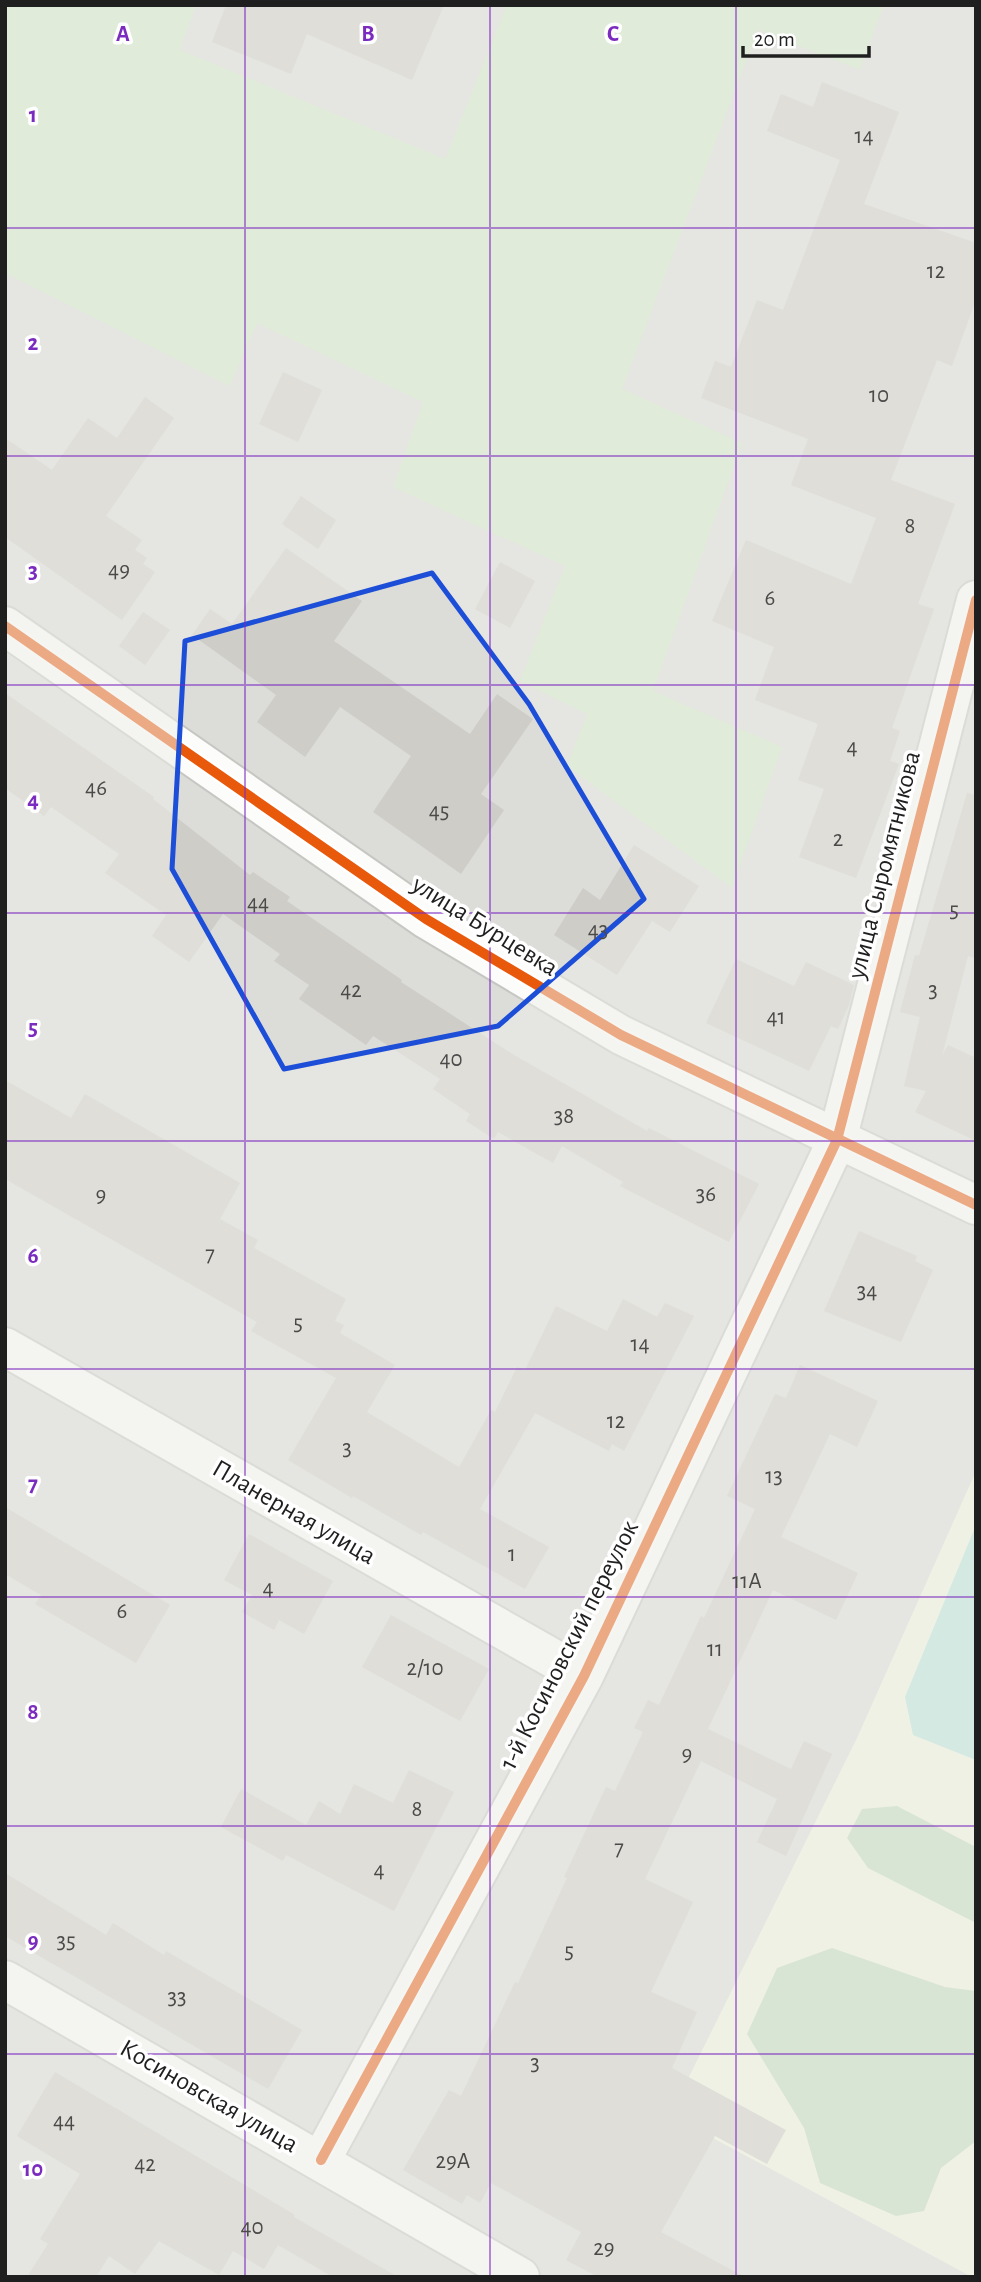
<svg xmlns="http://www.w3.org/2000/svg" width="981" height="2282" viewBox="0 0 981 2282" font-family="'Alegreya Sans',sans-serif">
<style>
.residential{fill:#dcdcd9}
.education{fill:#f2f6e3}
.grass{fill:#d1eac7}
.forest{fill:#c0dcbd}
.pitch{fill:#b4e4db}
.building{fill:#cecdc8}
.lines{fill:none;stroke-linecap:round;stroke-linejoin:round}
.minor-casing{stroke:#c6c6c3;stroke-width:42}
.tertiary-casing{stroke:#c6c6c3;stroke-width:42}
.minor{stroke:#fcfcfb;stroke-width:38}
.tertiary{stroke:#fcfcfb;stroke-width:38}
.cycleway-casing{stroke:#fff;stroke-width:15}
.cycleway{stroke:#e8590c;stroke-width:10}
.marked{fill:none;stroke:#1d4ed8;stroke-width:5;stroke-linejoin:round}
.grid{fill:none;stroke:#7b2cbf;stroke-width:2;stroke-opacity:0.55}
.labels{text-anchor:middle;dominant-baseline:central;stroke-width:7;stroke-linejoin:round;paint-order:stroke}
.number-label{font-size:23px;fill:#4b4a49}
.street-label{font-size:26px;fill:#1f1f1f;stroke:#fff}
.grid-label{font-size:23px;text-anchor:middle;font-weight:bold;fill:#7b2cbf;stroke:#fff;stroke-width:7;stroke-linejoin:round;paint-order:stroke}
</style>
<rect width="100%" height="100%" fill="#edede7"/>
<path class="residential" d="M5,5H976V2277H5Z"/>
<path class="education" d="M976,1471V2277H972L670,2115L857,1738Z"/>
<path class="grass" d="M5,5H196L180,50L445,159L507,5H884L860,70L758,30L622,389L742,443L653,691L782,747L732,888L567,766L587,714L520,681L565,566L393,487L423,402L257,323L230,386L5,273Z"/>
<path class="forest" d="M897,1806L976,1847V1923L868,1868L847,1838L862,1809Z
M832,1948L945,1987L976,1991V2141L941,2168L924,2211L896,2216L820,2183L804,2128L747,2034L777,1968Z"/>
<path class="pitch" d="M976,1525V1760L913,1735L905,1697Z"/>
<path class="building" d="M226,5H444L412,80L307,34L291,74L212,42Z
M822,82L899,112L864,204L976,243V299L952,366L937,360L891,480L955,504L918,604L934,609L892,728L900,731L890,761L899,764L856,878L799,857L824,789L798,780L818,724L755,700L774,647L712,621L746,540L851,584L876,518L791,485L808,439L701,398L715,361L731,367L757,300L783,310L840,160L767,131L781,94L813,107Z
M283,372L322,390L298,442L259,424Z
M145,397L174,418L106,516L142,540L135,550L147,558L143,564L155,572L122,620L5,537V438L52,470L88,418L117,438Z
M301,496L336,520L318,549L282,524Z
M286,548L362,601L334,641L470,734L497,694L533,719L481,794L504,810L461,874L373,812L411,756L340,707L305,757L257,722L276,695L192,635L210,609L232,624Z
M500,562L535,581L510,628L475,609Z
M143,612L170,630L145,665L119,646Z
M5,693L154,797L153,799L250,875L253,872L290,897L287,901L402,980L401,982L514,1055L628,1120L647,1131L649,1128L759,1184L729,1242L620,1186L623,1182L562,1146L553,1163L498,1132L494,1139L466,1121L470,1114L433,1089L440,1079L373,1036L366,1045L299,999L309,985L274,961L280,954L223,914L189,962L152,936L166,915L105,873L119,854L51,807L44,816L5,788Z
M967,793L976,795V958L968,956L942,1056L948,1045L976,1058V1141L915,1112L926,1091L904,1086L920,1017L900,1012L915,955L919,956Z
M634,845L699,886L670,932L652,921L617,975L554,935L583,888L600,900Z
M736,959L794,986L806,962L854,985L849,1005L838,1029L831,1026L809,1071L706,1023Z
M5,1080L71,1118L85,1094L240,1183L220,1219L258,1240L254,1248L346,1299L335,1321L344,1325L340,1333L395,1365L367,1412L459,1467L491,1410L495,1412L517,1367L525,1370L556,1306L607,1331L623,1299L657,1317L665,1303L694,1316L624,1451L612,1444L609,1451L535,1413L480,1509L549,1547L525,1589L423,1532L421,1535L353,1496L352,1498L288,1460L336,1378L251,1331L257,1322L5,1179Z
M859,1231L917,1256L915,1261L933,1270L901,1342L824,1311Z
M800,1365L878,1401L857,1447L830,1434L781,1537L858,1573L836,1620L773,1590L708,1729L791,1769L804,1741L832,1754L786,1856L757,1842L777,1799L701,1761L645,1879L693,1902L651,1992L697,2012L672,2068L786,2130L767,2164L715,2136L661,2232L745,2277H598L566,2260L581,2232L491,2183L480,2203L467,2195L462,2204L403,2170L449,2090L461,2096L515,1982L518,1983L567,1878L564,1877L606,1787L615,1791L643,1732L634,1728L648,1700L659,1705L701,1616L704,1618L755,1509L727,1496L775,1394L786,1398Z
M5,1507L170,1605L136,1663L35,1604L41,1595L5,1574Z
M249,1534L333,1581L304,1634L279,1620L274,1630L242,1612L252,1595L224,1580Z
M391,1615L489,1669L460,1721L362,1667Z
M409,1770L454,1792L394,1911L286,1855L283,1861L221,1827L241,1789L306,1825L319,1801L340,1814L354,1784L393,1803Z
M5,1873L106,1935L113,1923L164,1955L166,1951L302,2030L268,2089L5,1936Z
M55,2072L295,2215L294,2217L398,2277H333L278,2245L264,2269L233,2251L219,2275L159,2241L135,2274L109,2256L96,2277H27L48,2244L40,2239L80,2174L17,2136Z"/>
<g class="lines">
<g class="minor-casing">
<path id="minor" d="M5,1347L584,1676
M5,1980L520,2277
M321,2160L584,1676L837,1140L976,600"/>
</g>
<g class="tertiary-casing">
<path id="tertiary" d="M5,626L426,919L621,1035L976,1205"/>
</g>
<use href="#minor" class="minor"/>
<use href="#tertiary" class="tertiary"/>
<g class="cycleway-casing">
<path id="cycleway" d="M5,626L426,919L621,1035L976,1205
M321,2160L584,1676L837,1140L976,600"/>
</g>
<use href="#cycleway" class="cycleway"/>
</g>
<path d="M0 0H981V2282H0ZM432,573L529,704L644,899L498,1026L284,1069L172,869L185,641Z" fill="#edede7" fill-opacity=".55" fill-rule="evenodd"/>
<path class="marked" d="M432,573L529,704L644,899L498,1026L284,1069L172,869L185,641Z"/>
<path class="grid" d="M245,5V2277M490,5V2277M736,5V2277M5,228H976M5,456H976M5,685H976M5,913H976M5,1141H976M5,1369H976M5,1597H976M5,1826H976M5,2054H976"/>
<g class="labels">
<g class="number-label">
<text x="864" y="136">14</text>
<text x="936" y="271">12</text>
<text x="879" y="395">10</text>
<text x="910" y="526">8</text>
<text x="119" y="570">49</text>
<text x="770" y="598">6</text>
<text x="852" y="747">4</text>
<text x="96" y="788">46</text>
<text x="439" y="811">45</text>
<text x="838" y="839">2</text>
<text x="258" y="903">44</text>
<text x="954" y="910">5</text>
<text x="598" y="930">43</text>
<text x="351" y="990">42</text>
<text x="933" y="990">3</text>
<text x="776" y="1017">41</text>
<text x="451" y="1059">40</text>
<text x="564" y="1116">38</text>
<text x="706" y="1194">36</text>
<text x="101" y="1195">9</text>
<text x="210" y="1254">7</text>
<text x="867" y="1291">34</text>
<text x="298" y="1323">5</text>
<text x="640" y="1344">14</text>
<text x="616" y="1421">12</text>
<text x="347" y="1448">3</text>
<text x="774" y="1476">13</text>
<text x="512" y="1554">1</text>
<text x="747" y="1581">11А</text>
<text x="268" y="1588">4</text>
<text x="122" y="1611">6</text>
<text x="715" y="1649">11</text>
<text x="425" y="1668">2/10</text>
<text x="687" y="1754">9</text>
<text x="417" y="1809">8</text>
<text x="619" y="1848">7</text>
<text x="379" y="1870">4</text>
<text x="66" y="1941">35</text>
<text x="569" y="1951">5</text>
<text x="177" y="1997">33</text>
<text x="535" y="2063">3</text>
<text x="64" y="2121">44</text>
<text x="453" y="2161">29А</text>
<text x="145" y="2164">42</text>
<text x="252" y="2227">40</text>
<text x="604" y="2248">29</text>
</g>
<g class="street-label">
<text transform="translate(884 865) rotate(-76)">улица Сыромятникова</text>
<text transform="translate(485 926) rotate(32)">улица Бурцевка</text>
<text transform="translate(294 1512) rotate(30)">Планерная улица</text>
<text transform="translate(569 1645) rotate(-63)">1-й Косиновский переулок</text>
<text transform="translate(209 2096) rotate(30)">Косиновская улица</text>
</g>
</g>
<g class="grid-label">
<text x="123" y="41">A</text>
<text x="368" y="41">B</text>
<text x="613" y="41">C</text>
<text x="33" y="122">1</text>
<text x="33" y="350">2</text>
<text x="33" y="578">3</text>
<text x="33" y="807">4</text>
<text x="33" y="1035">5</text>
<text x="33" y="1263">6</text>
<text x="33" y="1491">7</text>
<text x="33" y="1719">8</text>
<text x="33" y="1948">9</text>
<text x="33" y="2176">10</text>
</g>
<rect width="981" height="2282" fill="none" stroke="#1f1f1f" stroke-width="14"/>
<path d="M743 46v10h126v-10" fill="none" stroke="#1f1f1f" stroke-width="3.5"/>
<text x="754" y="46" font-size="21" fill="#1f1f1f" stroke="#ffffff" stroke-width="5" paint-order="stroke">20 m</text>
</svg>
